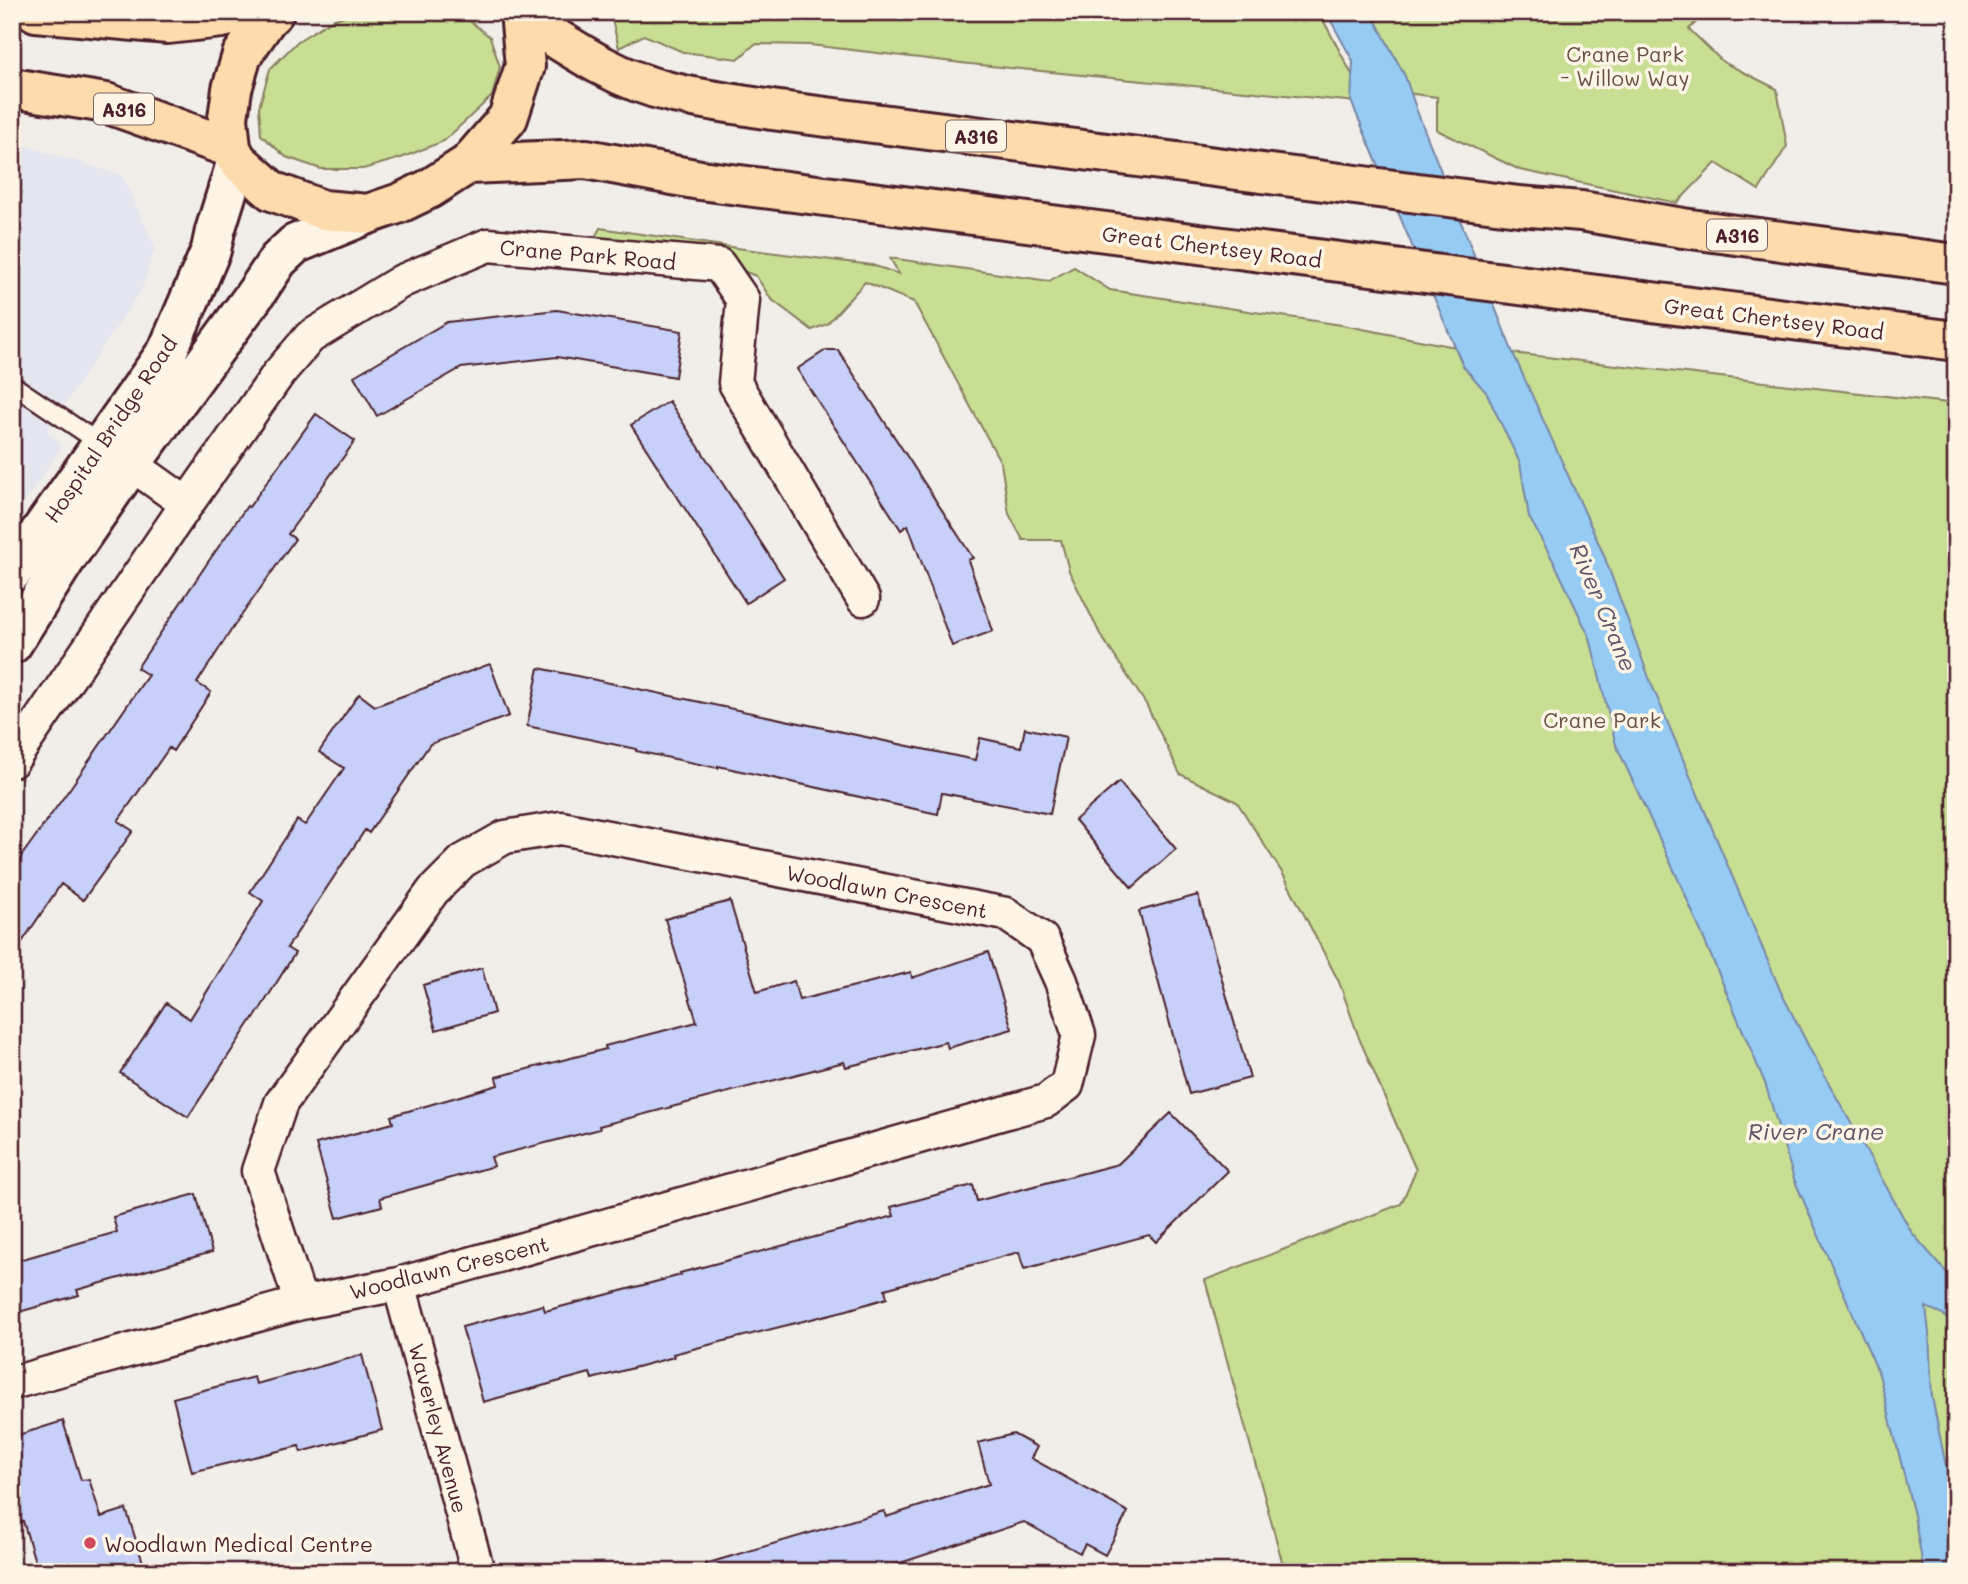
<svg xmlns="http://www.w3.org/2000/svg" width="1968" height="1584" viewBox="0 0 1968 1584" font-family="Mali,sans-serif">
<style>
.built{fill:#e4e5ee}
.green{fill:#c7de93;stroke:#887e5f;stroke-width:2}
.water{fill:#96cbf4;stroke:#7886a4;stroke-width:2}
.building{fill:#c6d0f8;stroke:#4a1f2b;stroke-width:2}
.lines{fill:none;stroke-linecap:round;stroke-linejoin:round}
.lane-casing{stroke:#4a1f2b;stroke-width:21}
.street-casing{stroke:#4a1f2b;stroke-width:37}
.secondary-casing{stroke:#4a1f2b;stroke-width:44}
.highway-casing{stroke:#4a1f2b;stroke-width:44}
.lane{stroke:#fcf5e5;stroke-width:16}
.street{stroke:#fcf5e5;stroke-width:32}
.secondary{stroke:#fcf5e5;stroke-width:38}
.highway{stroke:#fcdcac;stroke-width:38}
.poi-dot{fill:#d1495b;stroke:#fcf5e5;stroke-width:2.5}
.labels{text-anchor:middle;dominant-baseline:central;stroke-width:7;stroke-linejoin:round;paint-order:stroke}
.shield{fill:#fcf5e5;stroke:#7f5f63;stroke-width:2}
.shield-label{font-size:19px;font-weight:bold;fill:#4a1f2b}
.park-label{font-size:21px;fill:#694f45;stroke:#fcf5e5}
.street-label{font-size:21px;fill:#4a1f2b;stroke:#fcf5e5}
.poi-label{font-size:21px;fill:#4a1f2b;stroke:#fcf5e5;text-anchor:start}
.water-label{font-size:23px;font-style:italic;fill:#615367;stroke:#fcf5e5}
</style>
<rect width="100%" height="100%" fill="#f1eee9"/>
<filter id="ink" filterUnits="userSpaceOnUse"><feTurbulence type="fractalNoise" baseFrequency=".0143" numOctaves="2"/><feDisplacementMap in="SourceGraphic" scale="14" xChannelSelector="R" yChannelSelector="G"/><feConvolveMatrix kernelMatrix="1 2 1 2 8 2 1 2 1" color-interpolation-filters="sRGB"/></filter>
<g filter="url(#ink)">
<path class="built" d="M12,142L122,175L155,247L142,289L47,431L62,446L12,521Z"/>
<path class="green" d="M357,12H448L465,17L490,37L500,67L492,96L444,141L401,158L363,169H321L286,157L261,135L259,107L270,69L298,41L332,20Z
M610,12H1319L1367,103L970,64L810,45L755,44L738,59L683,52L644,35L619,48Z
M1372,12H1707L1689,29L1723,62L1777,89L1787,146L1759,190L1716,163L1677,203L1520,170L1437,130V97L1405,93Z
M600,228L737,248L872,265L899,274L890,258L1049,281L1074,267L1110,290L1342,325L1450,346L1956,404V1572H1285L1205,1280L1401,1204L1416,1170L1359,1038L1339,982L1283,874L1237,802L1180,774L1146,704L1100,634L1069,571L1061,540H1023L1009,514L1001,463L914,302L865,282L827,324L812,330L771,299L756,276L728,265L591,244Z"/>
<path class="water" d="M1326,12H1371L1405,76L1417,111L1513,353L1603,553L1651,683L1780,990L1812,1053L1912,1233L1946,1272L1956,1278V1330L1943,1314L1926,1307L1929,1333L1932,1397L1956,1516V1572H1924L1914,1515L1879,1374L1794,1179L1765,1083L1684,892L1616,745L1590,638L1556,566L1529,517L1520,463L1486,392L1463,366L1351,101L1353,61Z"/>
<path class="building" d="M557,310L682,331L675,377L557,357L461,368L377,416L354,376L447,322Z
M826,350H838L973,558L968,560L993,631L952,646L908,525L901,530L797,369Z
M669,401L784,578L746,603L631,425Z
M316,414L355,441L288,534L295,539L232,629L197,683L211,692L173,751L169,748L118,821L133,831L83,900L61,884L12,957V869L71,787L148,675L137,668L208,562L247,506L249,507Z
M490,664L509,716L430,744L369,833L365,830L287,948L295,953L254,1019L253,1018L188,1117L120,1073L166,1003L190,1019L263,901L250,892L297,820L305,825L344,768L319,752L359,694L375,706Z
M539,668L975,760L980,738L1021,747L1025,728L1066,737L1050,814L942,793L938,814L718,766V768L636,751V749L527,726Z
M1119,782L1176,849L1132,888L1075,820Z
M1198,895L1250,1078L1189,1094L1139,911Z
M730,901L757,992L794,981L799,1000L911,972L912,978L988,952L1012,1029L948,1048L946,1042L846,1067L844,1062L599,1126L600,1129L491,1157L494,1166L380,1198L382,1206L337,1218L316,1144L393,1123L391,1116L498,1085L496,1077L606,1049L605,1046L697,1022L665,919Z
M482,968L494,1013L436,1030L423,985Z
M1171,1113L1228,1171L1156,1242L1149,1235L1024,1269L1019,1252L885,1289L887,1298L847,1310L673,1354L674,1357L592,1379L590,1373L483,1402L462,1327L543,1305L545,1311L681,1275L680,1273L894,1216L891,1207L973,1185L977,1201L1118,1164Z
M196,1194L212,1252L77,1290L79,1295L12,1314V1262L117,1232L113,1217Z
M362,1355L382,1430L301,1452L299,1446L192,1472L173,1398L254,1377L256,1384Z
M63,1421L81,1480L89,1479L101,1517L126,1509L146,1572H38L23,1521L12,1524V1437Z
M1013,1434L1037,1447L1031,1458L1128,1512L1105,1555L1085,1544L1080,1553L1024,1522L873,1572H706L705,1564L884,1511L886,1517L989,1484L978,1443Z"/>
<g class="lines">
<g class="lane-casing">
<path id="lane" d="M12,384L101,444"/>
</g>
<g class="street-casing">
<path id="street" d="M131,464L187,504
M12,761L187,504L279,373L310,337L402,281L488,245L719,265L743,300L735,383L863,599
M399,1284L478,1572
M12,1383L301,1303L399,1284L1046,1101L1067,1085L1079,1035L1061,981L1042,939L1006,914L561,828L505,837L463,861L433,891L281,1103L258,1171L301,1303"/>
</g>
<g class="secondary-casing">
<path id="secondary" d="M12,572L168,350L211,250L215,231L237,160
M12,644L65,560L131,464L256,293L278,260L295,244L368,214"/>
</g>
<g class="highway-casing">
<path id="highway" d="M36,12L168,24L222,18L247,12
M274,12L266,20L242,55L232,89L228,118L231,148L237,160L272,191L323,210L368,214L400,203L429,189L468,164L508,118L525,66L520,12
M521,16C568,46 616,80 670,92C703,100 738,104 772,110L1519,206L1581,211L1683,228L1956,264
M12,88L106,103L231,148
M468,164L586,159L700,180L1956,341"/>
</g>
<use href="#lane" class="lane"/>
<use href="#street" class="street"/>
<use href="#secondary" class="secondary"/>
<use href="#highway" class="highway"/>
</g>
</g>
<circle class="poi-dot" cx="90" cy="1543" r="7"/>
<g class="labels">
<g class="shield">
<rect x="94" y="93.5" width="60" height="31" rx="5"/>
<rect x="946" y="120.5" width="60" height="31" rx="5"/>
<rect x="1707" y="219.5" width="60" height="31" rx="5"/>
</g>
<g class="shield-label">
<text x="124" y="109">A316</text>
<text x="976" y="136">A316</text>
<text x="1737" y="235">A316</text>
</g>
<g class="park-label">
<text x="1625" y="53">Crane Park<tspan x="1625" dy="24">- Willow Way</tspan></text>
<text x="1602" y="719">Crane Park</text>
</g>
<g class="street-label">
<text transform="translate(1212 246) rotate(7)">Great Chertsey Road</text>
<text transform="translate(588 254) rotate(5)">Crane Park Road</text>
<text transform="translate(1774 318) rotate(7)">Great Chertsey Road</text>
<text transform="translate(110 429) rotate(-56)">Hospital Bridge Road</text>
<text transform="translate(887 891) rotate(11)">Woodlawn Crescent</text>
<text transform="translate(449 1267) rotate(-14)">Woodlawn Crescent</text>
<text transform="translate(439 1428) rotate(75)">Waverley Avenue</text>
</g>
<g class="poi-label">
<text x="104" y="1543">Woodlawn Medical Centre</text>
</g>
<g class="water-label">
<text transform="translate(1604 607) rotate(67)">River Crane</text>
<text x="1816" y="1131">River Crane</text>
</g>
</g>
<rect width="1968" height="1584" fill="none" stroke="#fcf5e5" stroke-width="42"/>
<rect x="21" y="21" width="1926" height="1542" fill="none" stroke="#4a1f2b" stroke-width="2.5" filter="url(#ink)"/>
</svg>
